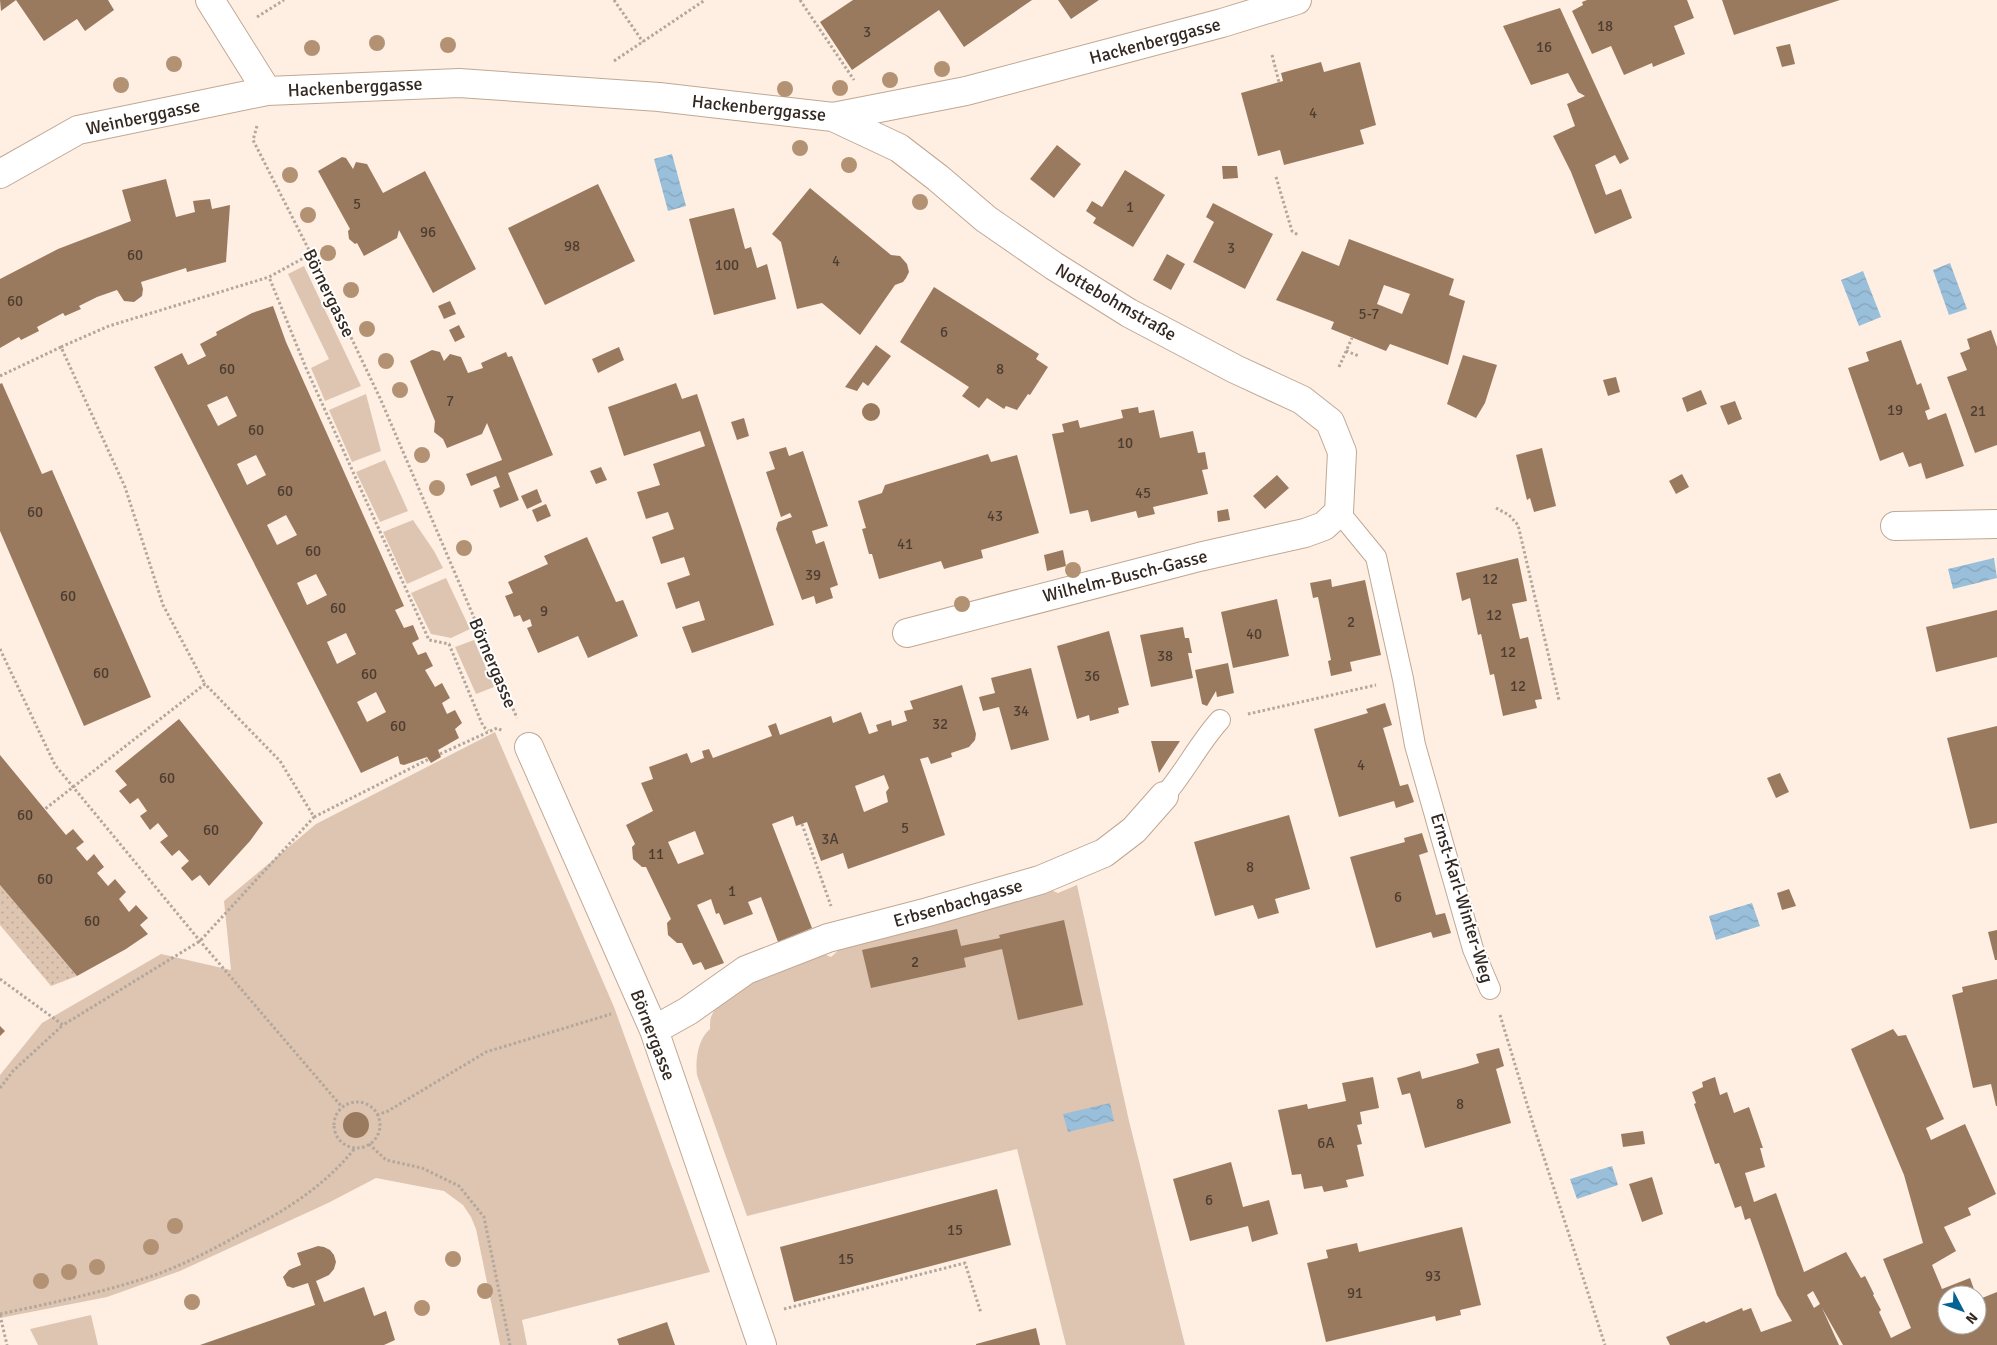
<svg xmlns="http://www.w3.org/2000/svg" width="1997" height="1345" viewBox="0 0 1997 1345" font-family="Signika,sans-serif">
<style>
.green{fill:#ddc5b1}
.garden{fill:url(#garden-dots)}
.water{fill:url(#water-waves)}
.building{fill:#9a7a5f;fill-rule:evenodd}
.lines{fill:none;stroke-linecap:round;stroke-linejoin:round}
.lane-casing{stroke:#c0a894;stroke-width:22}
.street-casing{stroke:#c0a894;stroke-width:30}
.path{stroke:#b3a69b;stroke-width:3;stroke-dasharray:2.5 2.5;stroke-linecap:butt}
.lane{stroke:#fff;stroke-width:20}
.street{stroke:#fff;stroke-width:28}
.tree{fill:#b29273}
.labels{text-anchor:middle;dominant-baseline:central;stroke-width:4;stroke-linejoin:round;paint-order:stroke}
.number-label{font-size:15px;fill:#4d3d31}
.street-label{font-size:18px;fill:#332922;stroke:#fff}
</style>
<defs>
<pattern id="garden-dots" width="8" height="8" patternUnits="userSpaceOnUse" patternTransform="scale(1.25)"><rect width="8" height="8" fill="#ddc5b1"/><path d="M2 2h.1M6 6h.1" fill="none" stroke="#bea998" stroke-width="1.8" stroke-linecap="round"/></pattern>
<pattern id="water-waves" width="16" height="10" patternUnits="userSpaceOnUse" patternTransform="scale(1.25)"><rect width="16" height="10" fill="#9abfda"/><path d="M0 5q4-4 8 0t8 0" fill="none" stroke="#85a4bb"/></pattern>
</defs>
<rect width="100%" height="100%" fill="#feefe2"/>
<path class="green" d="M304,266L361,386L325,401L311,368L329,359L288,274Z
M366,394L381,451L352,462L329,410Z
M385,460L408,511L380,522L356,472Z
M413,520L434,551L443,568L407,584L383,532Z
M446,578L470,629L451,638L431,634L411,593Z
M474,640L494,687L476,694L455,647Z
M495,732L614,1007L710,1272L522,1320L527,1345H500L476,1229L471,1217L463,1205L444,1191L376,1178L328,1203L180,1271L107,1297L0,1318V1075L42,1023L161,954L231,970L224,901L316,824Z
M1077,885L1129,1121L1185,1345H1066L1017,1149L747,1216L697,1075C695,1060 698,1039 710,1029C710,1025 710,1020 711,1017C725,984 790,966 821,953L831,957L843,946L1046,888L1058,893Z
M91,1315L98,1345H38L30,1329Z"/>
<path class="garden" d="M0,885L77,976L51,986L0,925Z"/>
<path class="water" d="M672,154L686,206L668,211L654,159Z
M1950,263L1967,309L1949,315L1933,270Z
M1863,271L1881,317L1859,326L1841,280Z
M1994,558L1997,578L1953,589L1948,569Z
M1752,903L1760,926L1716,940L1709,916Z
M1110,1103L1114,1121L1068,1132L1063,1114Z
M1612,1166L1618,1185L1577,1199L1570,1179Z"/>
<path class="building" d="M0,0H16L1,11Z
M16,0H108L114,10L85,31L77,19L44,41Z
M853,0H1032L964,47L939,10L852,70L820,22Z
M1058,0H1099L1071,19Z
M1587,0H1687L1694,18L1674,26L1685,54L1653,67L1652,63L1624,75L1611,46L1592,54L1572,11L1583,5L1582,2Z
M1722,0H1840L1734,35Z
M1560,8L1629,159L1620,164L1615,155L1595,165L1606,195L1621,189L1632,218L1595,234L1571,172L1553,136L1575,126L1567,104L1585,96L1578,92L1568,73L1531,85L1503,26Z
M1790,44L1795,64L1782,67L1776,47Z
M1321,62L1324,72L1360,62L1376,125L1360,130L1364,144L1284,165L1280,150L1258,156L1241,93L1283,81L1281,73Z
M1057,145L1081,164L1054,198L1030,179Z
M342,157L346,158L353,169L356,162L367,164L383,193L425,171L476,269L433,293L399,230L397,238L364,256L357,243L355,244L349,239L348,231L350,229L318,171Z
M1222,166H1237L1238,178L1223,179Z
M1125,170L1165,195L1133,247L1093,223L1096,218L1086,211L1092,201L1102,207Z
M166,179L176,217L195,212L193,201L210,199L212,209L230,205L226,262L187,272L186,268L141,282L143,289L142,296L134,302L124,301L117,290L97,297L79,306L81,309L65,316L63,313L37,327L39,331L21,340L19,337L0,348V279L58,249L131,221L122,190Z
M598,184L635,261L545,305L508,228Z
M810,188L891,255L900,256L907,264L909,272L906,278L903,282L895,285L860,335L822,303L797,309L781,242L772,234Z
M1213,203L1273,234L1245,289L1193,262L1214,222L1206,217Z
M734,208L745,249L751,247L757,268L767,264L776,299L714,315L689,219Z
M1349,239L1454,279L1449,295L1465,301L1448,365L1390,344L1386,351L1331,329L1334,322L1276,300L1302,251L1339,266ZM1384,285L1410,294L1402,314L1377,304Z
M1167,254L1185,264L1171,290L1153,280Z
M934,287L1039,354L1036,359L1048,367L1030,395L1028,394L1017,410L1006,406L1004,409L987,398L979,408L962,396L969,387L900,342Z
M450,301L456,314L444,319L438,306Z
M273,306L286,342L404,606L395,610L404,628L413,625L419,639L412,643L418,655L426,652L433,666L425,670L435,687L442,683L450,698L442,703L447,714L455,710L462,723L455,729L459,738L438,750L441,757L431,763L427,757L404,765L400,764L398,756L361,773L154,367L182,353L188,365L206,356L200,344L217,335L216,332L252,313ZM227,396L237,416L218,426L207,405ZM256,455L266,475L247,485L237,464ZM286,515L297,535L277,545L267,525ZM316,574L327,595L307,605L297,583ZM346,633L356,654L337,664L327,642ZM376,692L386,712L367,722L357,702Z
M459,325L465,337L455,342L449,330Z
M1991,330L1997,347V445L1975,453L1947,377L1967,370L1960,353L1970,349L1967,339Z
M1901,340L1917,385L1921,383L1930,409L1925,411L1928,420L1946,413L1964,466L1926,479L1921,463L1909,467L1903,452L1880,461L1848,368L1869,361L1866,352Z
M876,345L891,356L868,386L863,382L857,391L845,387Z
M619,347L624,360L598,373L592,359Z
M432,350L440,352L444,361L450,354L461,357L468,373L483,368L481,363L506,352L508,357L512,356L553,455L508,473L519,500L500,508L493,490L500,487L496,476L471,486L466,474L502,460L487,423L482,434L447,448L443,439L434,432L435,421L410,361Z
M1463,355L1497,365L1485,403L1476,418L1447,404Z
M1616,377L1620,392L1608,396L1603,380Z
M2,383L42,474L52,470L151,697L84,726L0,531V384Z
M676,383L682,399L697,394L774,625L692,653L682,627L705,620L699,601L676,609L667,583L690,575L684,557L661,564L652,537L674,529L668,512L646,519L637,492L660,485L653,464L705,446L700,431L624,456L608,407Z
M1701,390L1707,404L1687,412L1682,398Z
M1735,401L1742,419L1728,425L1720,406Z
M862 412a9 9 0 1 1 18 0a9 9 0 1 1-18 0Z
M1138,407L1139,413L1154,410L1160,438L1193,431L1198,453L1205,452L1208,469L1202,470L1208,494L1153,507L1155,514L1138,518L1136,511L1091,522L1088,510L1070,514L1052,434L1064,432L1062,424L1078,420L1080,428L1123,418L1121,410Z
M744,418L749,436L737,440L731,422Z
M786,447L789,456L803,451L828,526L812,531L816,544L824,541L838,585L830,588L833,598L816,604L814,596L802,600L776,529L778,522L792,517L790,513L781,517L766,472L775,469L769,452Z
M1542,448L1556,506L1534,512L1530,498L1527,500L1516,455Z
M988,454L991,462L1017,455L1039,533L981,550L983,558L944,569L941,561L879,579L872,554H869L862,529L866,528L858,501L882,493L885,485Z
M601,467L607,480L596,484L590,471Z
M1682,474L1689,487L1676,494L1669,481Z
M1277,475L1289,488L1265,509L1253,496Z
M537,489L542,502L527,509L521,496Z
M546,504L551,516L537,522L532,510Z
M1228,509L1230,520L1218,522L1217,511Z
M587,537L616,602L623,600L638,636L588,658L578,636L538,653L527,628L532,626L530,619L523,622L520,615L514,617L505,596L513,593L508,582L548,564L544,556Z
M1063,550L1066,566L1047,571L1044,555Z
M1518,558L1527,601L1512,604L1520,639L1528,637L1542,699L1535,700L1537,708L1503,716L1494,674L1490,675L1481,634L1478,635L1470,598L1462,601L1456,573Z
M1331,579L1332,587L1365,580L1381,655L1350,662L1352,671L1331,676L1328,661L1331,660L1318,597L1313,598L1310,583Z
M1277,599L1289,656L1233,668L1221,612Z
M1997,610V657L1936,672L1926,627Z
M1183,627L1185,638H1189L1192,653H1188L1193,678L1151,687L1140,635Z
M1109,631L1129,705L1118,708L1119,713L1090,721L1089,715L1077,719L1057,646Z
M1228,663L1234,693L1217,697L1216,691L1207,706L1202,704L1195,670Z
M1031,668L1049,740L1011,750L999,707L983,711L979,697L995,693L991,678Z
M962,685L976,734L975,740L969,747L951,753L952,757L931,764L928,757L920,759L945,835L848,869L843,853L821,861L807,822L796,826L793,816L772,824L812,928L778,942L761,897L748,902L753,914L724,925L719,913L716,914L711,899L697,905L724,963L705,970L701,962L693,965L682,943H677L668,935L667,923L671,919L646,867H642L633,859L632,847L635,844L626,825L653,811L641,783L653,779L649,767L687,753L691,763L704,758L702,751L709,749L713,758L772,736L768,726L776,723L780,735L831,716L833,723L861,712L869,734L878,731L876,725L891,720L892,726L907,721L904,711L913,709L910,701ZM884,775L889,788L886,792L888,802L864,812L855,786ZM695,831L704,854L678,864L668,842Z
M1385,703L1392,725L1383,728L1400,786L1408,784L1414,802L1396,808L1394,801L1339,817L1314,729L1368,713L1366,709Z
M179,719L263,823L250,841L209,886L200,875L192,881L181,868L189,861L179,850L172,856L160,842L168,836L158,823L150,830L140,816L147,811L138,798L130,804L119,791L127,785L115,771Z
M1997,726V823L1970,829L1947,738Z
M1151,741H1180L1159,773Z
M0,755L66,835L73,829L84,842L76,848L87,861L94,854L104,867L97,873L108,886L115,879L126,892L119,899L129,912L136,905L148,918L140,925L148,934L126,949L77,976L0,885Z
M1780,773L1789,792L1776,798L1767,778Z
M1289,815L1310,889L1275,899L1279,913L1258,919L1253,905L1215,916L1194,842Z
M1422,833L1428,852L1419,855L1436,915L1445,913L1451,933L1433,938L1431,932L1376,948L1350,857L1405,842L1404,838Z
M1789,889L1796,906L1782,910L1777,893Z
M1064,920L1083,1005L1018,1020L1002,949L964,958L966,967L871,988L862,950L957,929L961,946L1000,938L999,935Z
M1997,930V960H1995L1988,932Z
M1997,979V1106H1996L1991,1084L1973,1088L1952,995L1963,992L1962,987Z
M0,1026L5,1031L0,1036Z
M1893,1029L1898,1036L1906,1035L1944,1119L1926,1128L1931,1140L1965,1124L1996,1194L1968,1208L1971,1215L1944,1227L1956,1251L1932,1265L1942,1289L1970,1278L1976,1295H1947V1325H1977V1300L1997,1292V1345H1843L1822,1308L1839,1345H1670L1666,1337L1704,1321L1706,1323L1742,1308L1743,1311L1751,1308L1761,1332L1792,1321L1777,1295L1750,1218L1745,1220L1741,1206L1735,1208L1719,1163L1715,1164L1694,1104L1696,1103L1692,1092L1703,1087L1702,1082L1715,1077L1720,1095L1727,1092L1734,1113L1749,1107L1763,1148H1760L1765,1167L1745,1173L1754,1202L1776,1193L1804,1272L1846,1252L1861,1278L1865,1276L1874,1294L1873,1295L1881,1310L1879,1312L1891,1338L1911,1328L1883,1259L1923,1243L1904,1175L1851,1049ZM1813,1291L1820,1304L1814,1308L1807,1295Z
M1499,1048L1504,1066L1496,1069L1511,1123L1425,1148L1410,1093L1402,1095L1397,1078L1420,1071L1422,1079L1466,1067L1479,1063L1476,1054Z
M1373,1077L1379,1108L1360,1112L1362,1124L1357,1125L1362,1144L1357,1145L1364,1176L1346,1180L1348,1187L1324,1192L1322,1186L1304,1189L1301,1174L1292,1175L1278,1110L1307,1104L1308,1109L1346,1101L1342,1083Z
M343 1125a13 13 0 1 1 26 0a13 13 0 1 1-26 0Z
M1643,1131L1645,1144L1623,1147L1621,1134Z
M1231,1162L1243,1207L1269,1200L1278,1234L1252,1242L1248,1226L1190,1241L1173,1179Z
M1652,1177L1663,1214L1642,1222L1629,1184Z
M997,1189L1011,1245L794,1302L780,1247Z
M1462,1227L1481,1305L1460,1310L1461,1315L1436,1321L1435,1316L1326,1342L1307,1263L1328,1258L1326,1250L1357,1243L1359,1252Z
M318,1246L324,1247L330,1250L334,1255L336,1262L334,1269L329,1275L316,1281L324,1302L364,1287L374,1316L386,1311L395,1340L384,1345H200L315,1305L308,1283L293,1288L287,1286L283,1277L289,1270L301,1265L297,1253Z
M667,1322L675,1345H619L617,1339Z
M1036,1328L1040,1345H976V1344Z"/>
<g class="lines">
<g class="lane-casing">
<path id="lane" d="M1339,512L1376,557L1403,679L1415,745L1473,949L1490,989
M1164,796C1185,772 1199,743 1220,720"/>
</g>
<g class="street-casing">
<path id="street" d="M210,0L267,91
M833,117L899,148L938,178L986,219L1054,266L1129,313L1235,369L1302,400L1330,422L1342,452L1339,512L1324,526L1305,533L1199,557L907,633
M0,174L78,130L267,91L459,83L659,97L833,117L966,91L1222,23L1297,0
M1895,526L1997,524
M529,747L654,1030L762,1345
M654,1030L688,1011L746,970L828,938L928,912L1040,880L1104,853L1134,830L1164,796"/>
</g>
<path class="path" d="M614,0L643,42
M800,0L854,80
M257,17L284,0
M1272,55L1279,82
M614,61L705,0
M257,126L253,140L311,254L380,398L517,718
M1276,177L1292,231L1298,235
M311,254L269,277L306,368L429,640L449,644L483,726L488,731
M61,347L109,326L269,277
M1346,351L1359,356
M1339,367L1352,338
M0,376L61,347L125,487L163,605L205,684
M1496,508L1509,515L1518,525L1559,700
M0,649L55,765L200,941L342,1107
M1248,714L1376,685
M440,754L497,728L503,731
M314,817L429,759
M802,824L831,906
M0,979L63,1025L200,941L314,817L280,761L205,684L45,809
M1500,1015L1534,1127L1605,1345
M0,1088L13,1071L63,1025
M334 1125a23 23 0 1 1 46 0a23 23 0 1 1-46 0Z
M377,1115L388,1111L486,1052L611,1014
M369,1144L386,1160L422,1168L459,1186L484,1217L510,1345
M784,1309L965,1263L981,1313
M0,1314C52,1303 104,1292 155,1275C185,1264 216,1248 244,1232C285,1211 326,1185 355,1148
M0,1315L7,1345"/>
<use href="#lane" class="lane"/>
<use href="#street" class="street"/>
</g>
<g class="tree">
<circle cx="377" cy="43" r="8"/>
<circle cx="448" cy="45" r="8"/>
<circle cx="312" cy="48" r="8"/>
<circle cx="174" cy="64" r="8"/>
<circle cx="942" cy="69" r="8"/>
<circle cx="890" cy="80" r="8"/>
<circle cx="121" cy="85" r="8"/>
<circle cx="840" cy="88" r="8"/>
<circle cx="785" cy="89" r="8"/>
<circle cx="800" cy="148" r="8"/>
<circle cx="849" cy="165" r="8"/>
<circle cx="290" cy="175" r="8"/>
<circle cx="920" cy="202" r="8"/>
<circle cx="308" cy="215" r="8"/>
<circle cx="328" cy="253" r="8"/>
<circle cx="351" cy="290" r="8"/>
<circle cx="367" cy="329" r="8"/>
<circle cx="386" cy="361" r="8"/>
<circle cx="400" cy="390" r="8"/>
<circle cx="422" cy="455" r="8"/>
<circle cx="437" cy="488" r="8"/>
<circle cx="464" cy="548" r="8"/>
<circle cx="1073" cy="570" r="8"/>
<circle cx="962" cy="604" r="8"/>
<circle cx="175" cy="1226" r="8"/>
<circle cx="151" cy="1247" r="8"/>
<circle cx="453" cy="1259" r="8"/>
<circle cx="97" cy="1267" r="8"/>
<circle cx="69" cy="1272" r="8"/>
<circle cx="41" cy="1281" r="8"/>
<circle cx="485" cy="1291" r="8"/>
<circle cx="192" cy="1302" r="8"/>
<circle cx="422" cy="1308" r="8"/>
</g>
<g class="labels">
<g class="number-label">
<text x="1605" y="26">18</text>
<text x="867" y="32">3</text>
<text x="1544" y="47">16</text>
<text x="1313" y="113">4</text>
<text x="357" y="204">5</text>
<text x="1130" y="207">1</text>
<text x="428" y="232">96</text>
<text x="572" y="246">98</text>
<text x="1231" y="248">3</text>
<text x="135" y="255">60</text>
<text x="836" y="261">4</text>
<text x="727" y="265">100</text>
<text x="15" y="301">60</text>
<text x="1369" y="314">5-7</text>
<text x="944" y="332">6</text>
<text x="227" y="369">60</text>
<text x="1000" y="369">8</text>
<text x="450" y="401">7</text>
<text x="1895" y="410">19</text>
<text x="1978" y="411">21</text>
<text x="256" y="430">60</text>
<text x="1125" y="443">10</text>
<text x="285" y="491">60</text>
<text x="1143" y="493">45</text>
<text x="35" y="512">60</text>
<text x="995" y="516">43</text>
<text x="905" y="544">41</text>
<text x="313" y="551">60</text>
<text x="813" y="575">39</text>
<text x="1490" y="579">12</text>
<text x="68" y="596">60</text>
<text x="338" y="608">60</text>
<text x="544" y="611">9</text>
<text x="1494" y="615">12</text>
<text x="1351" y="622">2</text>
<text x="1254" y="634">40</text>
<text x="1508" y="652">12</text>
<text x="1165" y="656">38</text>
<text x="101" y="673">60</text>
<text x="369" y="674">60</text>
<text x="1092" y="676">36</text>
<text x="1518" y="686">12</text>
<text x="1021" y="711">34</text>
<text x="940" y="724">32</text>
<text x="398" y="726">60</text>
<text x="1361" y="765">4</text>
<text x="167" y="778">60</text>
<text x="25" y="815">60</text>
<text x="905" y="828">5</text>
<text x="211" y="830">60</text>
<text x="830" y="839">3A</text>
<text x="656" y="854">11</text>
<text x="1250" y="867">8</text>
<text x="45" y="879">60</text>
<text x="732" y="891">1</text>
<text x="1398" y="897">6</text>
<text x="92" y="921">60</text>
<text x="915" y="962">2</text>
<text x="1460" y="1104">8</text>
<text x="1326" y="1143">6A</text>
<text x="1209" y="1200">6</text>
<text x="955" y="1230">15</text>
<text x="846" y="1259">15</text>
<text x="1433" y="1276">93</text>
<text x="1355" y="1293">91</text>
</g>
<g class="street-label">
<text transform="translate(1155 41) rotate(-15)">Hackenberggasse</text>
<text transform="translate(355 87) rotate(-3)">Hackenberggasse</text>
<text transform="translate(759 108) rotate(6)">Hackenberggasse</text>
<text transform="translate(143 117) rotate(-12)">Weinberggasse</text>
<text transform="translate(329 293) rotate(64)">Börnergasse</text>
<text transform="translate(1116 302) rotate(30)">Nottebohmstraße</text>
<text transform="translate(1125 576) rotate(-14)">Wilhelm-Busch-Gasse</text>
<text transform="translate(493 663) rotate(67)">Börnergasse</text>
<text transform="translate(1462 898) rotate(73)">Ernst-Karl-Winter-Weg</text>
<text transform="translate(958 903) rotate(-16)">Erbsenbachgasse</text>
<text transform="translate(653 1035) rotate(69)">Börnergasse</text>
</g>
</g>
<g transform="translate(1962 1310) rotate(131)"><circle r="24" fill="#ffffff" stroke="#ada9a7"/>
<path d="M0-4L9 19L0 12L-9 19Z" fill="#056393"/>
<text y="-8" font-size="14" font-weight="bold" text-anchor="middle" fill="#332922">N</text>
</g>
</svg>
